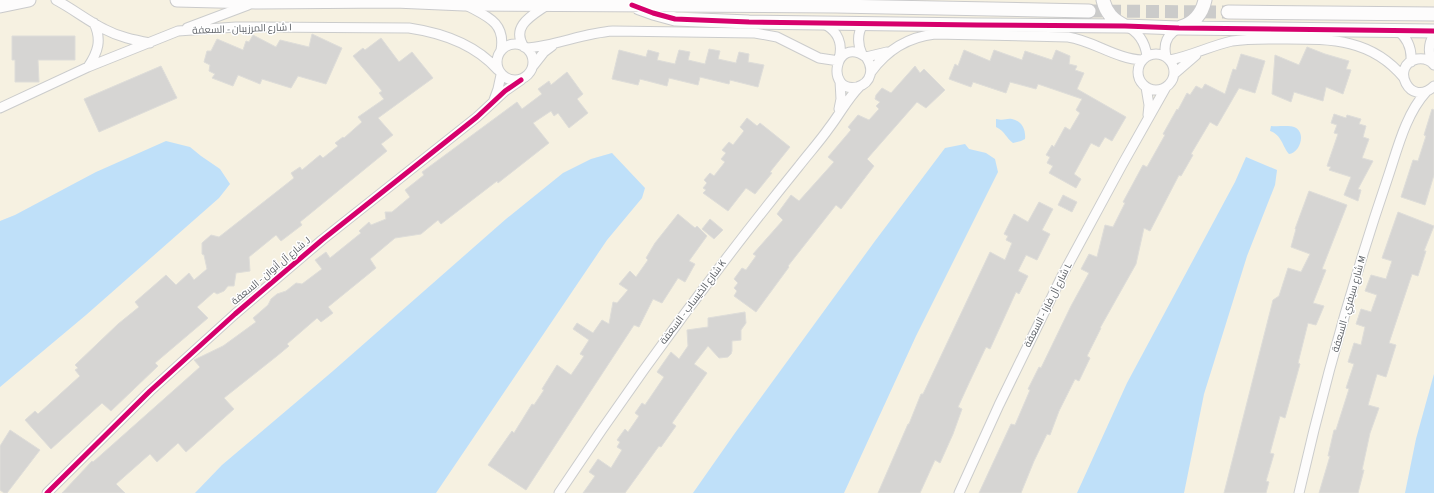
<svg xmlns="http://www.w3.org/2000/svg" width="1434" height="493" viewBox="0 0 1434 493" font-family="'Source Sans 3',Cairo,sans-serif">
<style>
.sand{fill:#f6f1e1}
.water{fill:#bfe0f9}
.building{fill:#d6d5d3;stroke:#deddd9}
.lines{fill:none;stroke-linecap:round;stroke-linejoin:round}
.secondary-tunnel{stroke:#cbcbca;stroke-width:13;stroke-dasharray:13 6;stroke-linecap:butt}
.street-casing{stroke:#cbcccc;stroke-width:11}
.secondary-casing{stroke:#cacacb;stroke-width:15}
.street{stroke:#fdfcfc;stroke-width:9}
.secondary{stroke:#fdfcfc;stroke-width:13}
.cycleway-casing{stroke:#fff;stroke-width:8}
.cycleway{stroke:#d6006c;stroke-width:5}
.labels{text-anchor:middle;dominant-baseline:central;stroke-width:3;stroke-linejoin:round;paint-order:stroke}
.street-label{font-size:10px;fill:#5f6368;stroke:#fff}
</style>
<rect width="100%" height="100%" fill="#efeeea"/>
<path class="sand" d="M0,0H1434V374L1416,439L1405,493H1184L1204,394L1247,256L1275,185L1277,170L1246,157L1235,182L1127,383L1077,493H844L916,336L986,153L969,149L965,144L945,149L875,241L735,433L693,493H436L607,240L642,198L612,153L591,159L563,173L506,219L333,371L222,465L195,493H0V387L86,315L219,198L230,184L220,169L201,156L190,147L96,172L15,215L0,221Z"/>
<path class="water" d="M996,119C1005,121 1006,118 1012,119C1022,121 1026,130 1025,139L1021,141L1013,143C1006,138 1005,131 996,127Z
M1271,126C1278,127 1288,125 1294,127C1307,132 1300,153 1289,154C1282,146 1282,135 1270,131Z
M166,141L190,147L201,156L220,169L230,184L219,198L86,315L0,387V221L15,215L96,172Z
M965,144L969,149L986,153L995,159L998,172L916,336L844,493H693L735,433L875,241L945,148Z
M612,153L645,188L642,198L607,240L436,493H195L222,465L333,371L506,219L563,173L591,159Z
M1246,157L1277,170L1275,185L1247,256L1204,394L1184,493H1077L1127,383L1235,182Z
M1434,374V493H1405L1416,439Z"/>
<path class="building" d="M312,34L342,48L326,84L298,76L291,88L262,79L260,84L238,75L233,86L212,78L215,74L209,71L210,65L204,62L207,51H211L217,39L243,50L246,41L249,42L253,35L276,47L280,40L309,47Z
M12,36H75V60H38L39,82H15V60H12Z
M381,38L399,62L412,52L433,78L378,118L393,135L381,144L387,151L300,222L302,225L281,241L276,235L249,257L250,271L236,273L234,286H228L224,291L217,294L214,292L197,307L208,318L155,363L158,366L111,411L102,403L51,449L25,420L35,411L38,414L80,376L75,370L78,368L75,365L118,324L139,307L135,302L166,275L176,285L189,273L194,280L207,269L204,255L202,254V243L211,235L219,237L289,182L294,178L291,173L300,167L302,170L320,155L323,158L338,146L335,143L343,137L344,138L362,122L358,117L384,99L379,93L382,91L353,56L363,48L365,50Z
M1307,47L1325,54L1349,61L1346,69L1351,70L1343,94L1326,87L1323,101L1294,92L1291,102L1272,94L1275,55L1299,65Z
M709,49L720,51L718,59L736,63L739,52L749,54L748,62L764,65L758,87L730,80L729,84L700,77L698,85L669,78L667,86L640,79L638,85L612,79L619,50L646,57L648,50L659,53L657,60L675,64L679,50L690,52L688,60L705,64Z
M964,50L990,61L994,50L1022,60L1025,51L1052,60L1056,50L1070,56L1069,64L1077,66L1075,70L1084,73L1077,89L1126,117L1112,141L1105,137L1099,147L1091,143L1074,174L1081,179L1076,188L1049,173L1053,166L1047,163L1050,157L1046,155L1052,145L1054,147L1065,127L1070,130L1080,113L1076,110L1082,99L1038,84L1036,89L1010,82L1006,93L973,82L971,87L949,79L955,64L958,66Z
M1241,54L1265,61L1255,93L1239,88L1217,126L1210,122L1191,154L1193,155L1181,176L1179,175L1150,231L1144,228L1136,264L1100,328H1101L1087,356L1090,358L1079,381L1075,379L1059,411L1050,435L1047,434L1034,461L1021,493H979L1011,424L1015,425L1030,390L1028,389L1039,367L1041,368L1071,306L1089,273L1081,269L1089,254L1097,257L1105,225L1113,227L1125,203L1123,202L1143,165L1147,167L1165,135L1163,134L1177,109L1178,110L1187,93L1190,95L1196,86L1202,89L1205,84L1225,94L1233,69L1236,70Z
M161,66L177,98L99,132L84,99Z
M915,66L920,73L924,69L945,90L926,108L917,102L867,159L874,166L841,209L836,205L788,266L789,267L756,312L734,296L737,291L734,288L738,283L734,279L742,268L746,270L756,256L753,254L783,220L777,214L791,195L799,201L834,162L828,157L851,130L848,127L858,115L869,120L879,109L876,106L880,102L875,99L876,95L882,88L891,93Z
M567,72L583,94L577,99L588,113L569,128L558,113L554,116L551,111L533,123L549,143L498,183L497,181L441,224L438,220L421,234L395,238L370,259L376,268L328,307L333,313L321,322L317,318L287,344L289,346L277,356L224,398L234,409L186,452L178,443L157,462L150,454L116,484L125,493H62L92,461L93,462L200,367L194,360L223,346L256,322L253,318L268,305L271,299L277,294L286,291L296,283L302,284L322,269L315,260L326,252L330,258L361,233L359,231L369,222L371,225L386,219L385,212H392L410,197L405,190L424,175L422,172L517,102L522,109L542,94L538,89L549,81L551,85Z
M1432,109L1434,110V175L1425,205L1401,197L1413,160L1418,161L1426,136L1424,135Z
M1334,114L1346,118L1347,115L1361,119L1359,124L1366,126L1363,137L1369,139L1362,158L1373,161L1358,189L1361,190L1358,201L1344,195L1351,177L1329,170L1331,167L1327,166L1338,134L1334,133L1337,125L1331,123Z
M747,118L757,126L760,123L790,147L770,172L772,173L755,194L746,188L728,211L703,193L706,190L703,188L707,183L704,180L710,173L714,176L725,162L721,159L726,153L722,150L729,142L733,145L744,131L740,127Z
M1309,191L1347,205L1322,269L1326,270L1313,303L1324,306L1316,325L1308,323L1298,363L1300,364L1285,418L1280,416L1270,453L1274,454L1266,481L1269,482L1266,493H1224L1273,300L1279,296L1288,268L1301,272L1310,254L1291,247L1296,229H1295Z
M1063,195L1077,202L1072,212L1058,205Z
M1039,202L1053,209L1042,230L1050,234L1037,260L1026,255L1018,271L1028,276L1019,294L1016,292L990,349L986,347L969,383L958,407L962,409L953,434L940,463L935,460L920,493H878L908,424H909L921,394H923L990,252L1005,260L1012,243L1006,240L1008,236L1004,234L1014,214L1028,222Z
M1398,212L1434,226L1424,251H1426L1418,276L1412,274L1389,343L1396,345L1386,377L1377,374L1368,405L1379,408L1370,433L1362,470H1364L1358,493H1319L1330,456H1328L1334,430H1336L1349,389L1346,388L1354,364L1348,362L1354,343L1361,345L1365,327L1356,324L1361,309L1371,312L1377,295L1365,291L1371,275L1386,279L1392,261L1382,258Z
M678,214L695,228L697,226L707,236L689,261L695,264L685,282L678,278L662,303L653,299L639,327L634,325L526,490L488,465L512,431L514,433L532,404L534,405L544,390L542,389L557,365L571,375L584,356L580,354L589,340L573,329L577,323L593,333L602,320L609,324L613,302L617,303L628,290L619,284L630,271L636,277L648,260L646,258L655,243Z
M710,219L723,230L714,239L702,229Z
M745,312L746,323L741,330V340L732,341V351L731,354L728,357L719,358L708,346L694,364L707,373L672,423L676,426L661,447L659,446L625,493H583L595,476L589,472L598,459L611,468L622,450L617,447L620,442L617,440L625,429L628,432L639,416L635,413L642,403L645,405L664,377L657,372L671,352L679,359L688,346L687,330L708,327V318Z
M10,430L40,450L7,493H4L0,490V446Z"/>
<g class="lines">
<path class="secondary-tunnel" d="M1089,11L1228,12"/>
<g class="street-casing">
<path id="street" d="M56,0C73,9 88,21 104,29C119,37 134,40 150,43
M466,5C486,16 506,22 501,50
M824,24C838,31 843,44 839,59
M1126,26C1139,32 1145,42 1147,56
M187,28L248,5
M1397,30C1408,38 1412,48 1411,62
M497 62a18 18 0 1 1 36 0a18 18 0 1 1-36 0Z
M524,47C510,26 533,15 547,5
M526,48C556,46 583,33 613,31L755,33L777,37L819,58L839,61
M1138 72a18 18 0 1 1 36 0a18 18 0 1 1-36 0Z
M862,54C857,43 857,34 863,24
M1166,56C1163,44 1167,34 1179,28
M866,57C874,68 872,83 857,87C825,94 834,34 866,57L887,52
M1170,60C1191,56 1210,46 1232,41C1250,38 1268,39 1287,39C1332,39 1372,39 1404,78
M1432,63C1428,53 1428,44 1434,34
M1434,65C1430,60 1424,58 1417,59C1389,65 1410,109 1434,86
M533,66L544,52L552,46
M88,67C98,52 102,40 94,23
M871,72C887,50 908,37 935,34L1068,37C1094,41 1116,59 1142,60
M1174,74L1196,55
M1146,87L1149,105L1148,115
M494,100L498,89L501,75
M0,108L88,67L178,31L236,27L409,28C443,33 475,44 498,70
M839,109L841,99L840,81
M47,493L150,391L235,314L322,240L477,117L505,91L521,80
M559,493C634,380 714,271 799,166C809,153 820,141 829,128C840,114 847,99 860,86
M959,493L999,405L1063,274L1122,165L1166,87
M1299,493C1323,388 1352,283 1387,180C1397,151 1405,115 1426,92"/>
</g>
<g class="secondary-casing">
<path id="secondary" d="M177,0L257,2L395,1L464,4L835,6L1089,11
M1103,0C1106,13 1113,20 1125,26
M0,6L29,0
M639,8L653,13L675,19L749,22L977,25L1125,26L1179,28L1434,31
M1228,12L1434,14
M1181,27C1194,23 1202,14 1205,0"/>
</g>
<use href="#street" class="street"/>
<use href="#secondary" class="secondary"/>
<g class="cycleway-casing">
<path id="cycleway" d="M632,5L653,13L675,19L749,22L977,25L1125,26L1179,28L1434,31
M47,493L150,391L235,314L322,240L477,117L505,91L521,80"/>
</g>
<use href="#cycleway" class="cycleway"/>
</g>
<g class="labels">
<g class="street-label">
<text transform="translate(242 29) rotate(-2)">شارع المرزيبان - السعفة I</text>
<text transform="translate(271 271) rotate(-40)">شارع آل أنوان - السعفة J</text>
<text transform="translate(693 302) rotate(-53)">شارع الخيساب - السعفة K</text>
<text transform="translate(1349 304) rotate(-74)">شارع سيفري - السعفة M</text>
<text transform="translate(1048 305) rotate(-63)">شارع آل فارا - السعفة L</text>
</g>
</g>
</svg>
